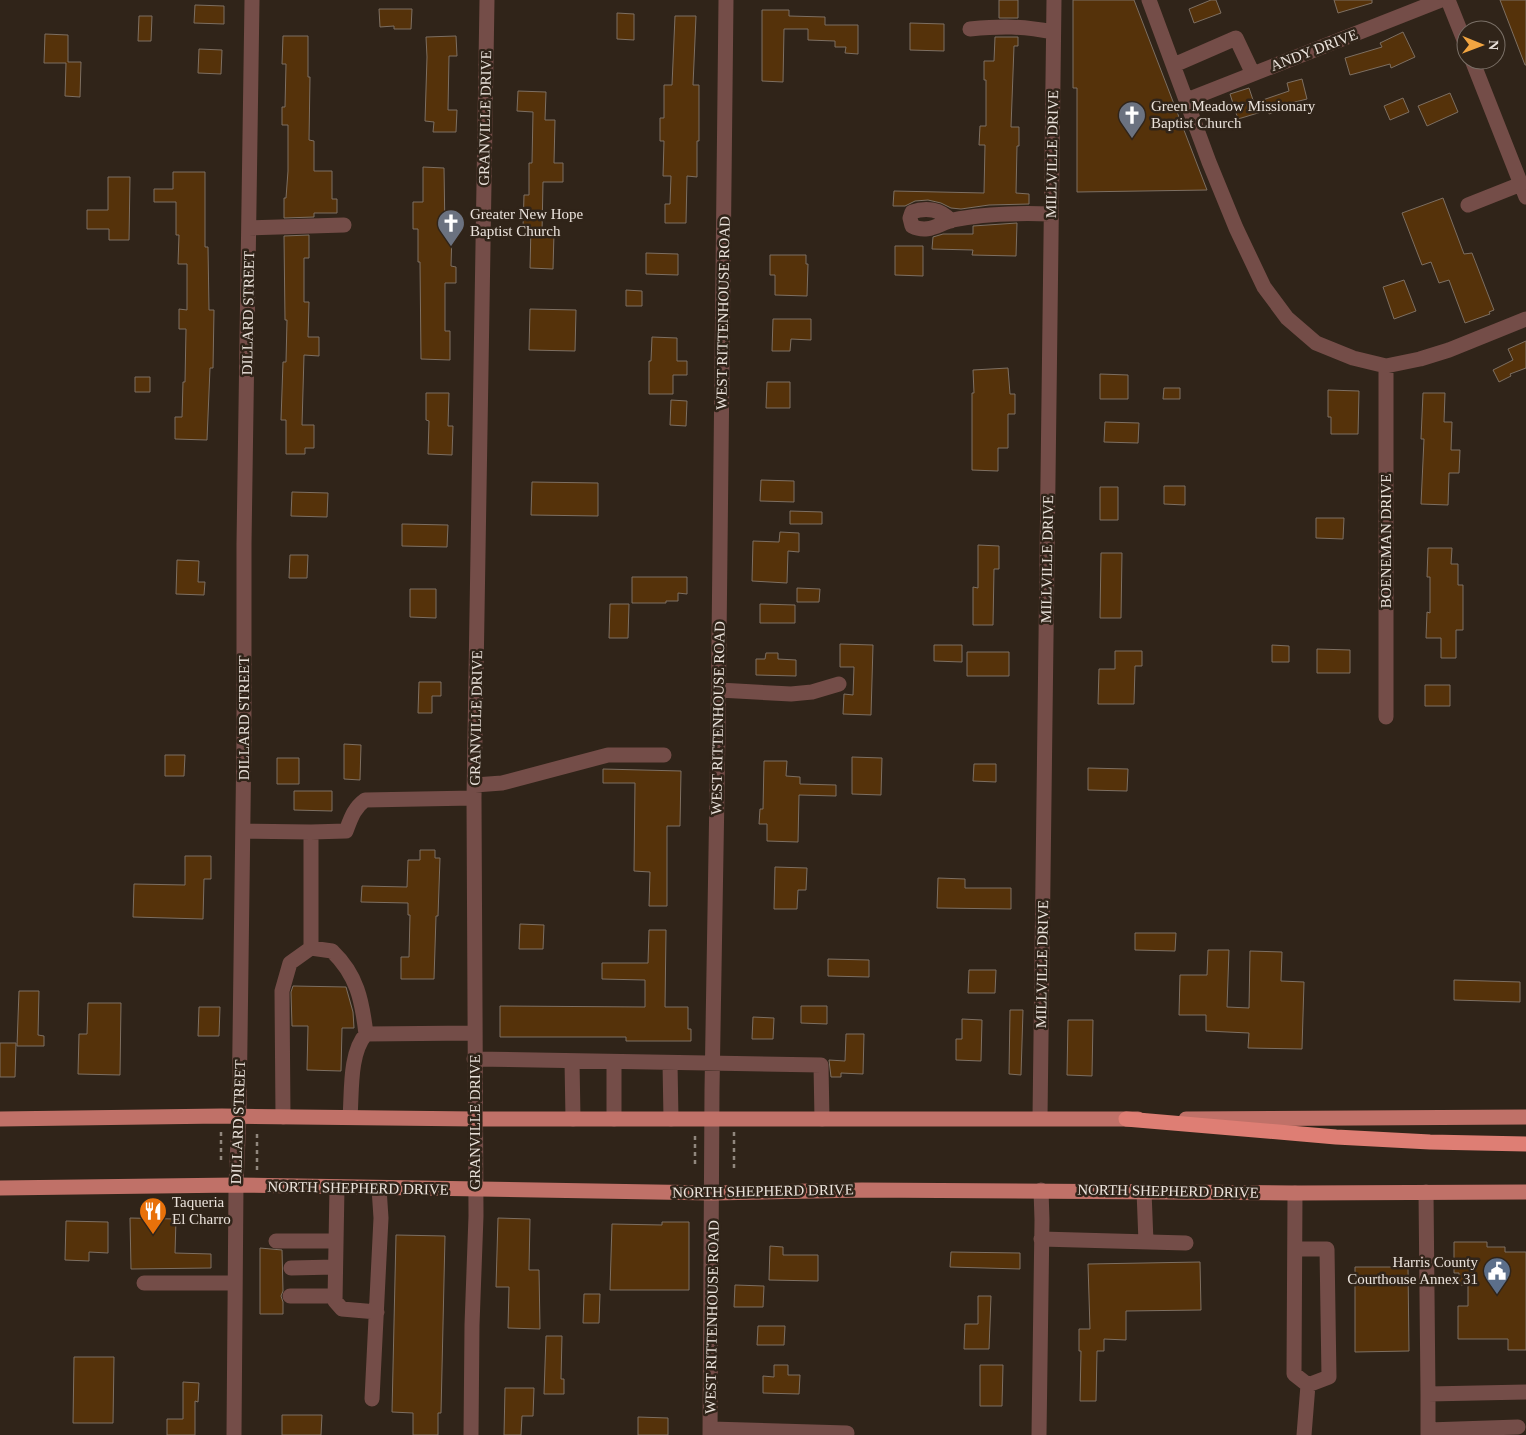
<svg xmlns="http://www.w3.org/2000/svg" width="1526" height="1435" viewBox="0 0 1526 1435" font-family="'Times New Roman',serif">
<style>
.building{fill:#55320a;stroke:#7d6f62}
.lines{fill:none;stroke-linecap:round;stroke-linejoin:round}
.path{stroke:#91877e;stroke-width:2.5;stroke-dasharray:4 4;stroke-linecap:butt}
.minor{stroke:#744d48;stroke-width:15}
.major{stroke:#c07168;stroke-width:15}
.highway{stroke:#de7e74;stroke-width:15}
.labels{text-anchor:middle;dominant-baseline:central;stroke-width:5;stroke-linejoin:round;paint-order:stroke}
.street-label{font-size:15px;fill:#eae2db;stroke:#302419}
.poi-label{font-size:15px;fill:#eae2db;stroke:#302419;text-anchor:start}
</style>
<rect width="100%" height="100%" fill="#302419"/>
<path class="building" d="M999,0H1018V18H999Z
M1073,0H1134L1207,190L1077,192V88H1073Z
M1211,0H1216L1221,13L1194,23L1189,9Z
M1334,0H1372V3L1338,13Z
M1500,0H1526V65H1525Z
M195,5L224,6V24L194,23Z
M379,9H412L411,29H394V26L380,27Z
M762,10H789V16L825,17V25H858V54L845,53L846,47H835V41L808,40V29H784L783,82L762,81Z
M617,13L634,14V40L617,39Z
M139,16H152L151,41H138Z
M675,16H696L693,85H699V141H697V177L687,176L686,223H665V204H670L671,176H663L664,141H660V118H664V85H672Z
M910,23L944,24V51L910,50Z
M1403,32L1415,57L1391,68L1390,64L1350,75L1345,58L1382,47L1380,43Z
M45,34L68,35V62H81L80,97L65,96L66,63H44Z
M283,36H308V77H310L309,140L314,141V171H332V199H337V213H314V217L284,218V198H286L288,171V125H282V107H285L286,64H282Z
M456,36L457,56H449L448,110H457L456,132H433L434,122L425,121L427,57L426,37Z
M995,37H1018V46H1014L1011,127H1019V146H1017L1016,193L1029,194V204L989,205L961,209L951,208L941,203L928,200L915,201L905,206H893L894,191L984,193L985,145H979L980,126H986V80H984V61H994Z
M199,49L222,50L221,74L198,73Z
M1302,79L1307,99L1279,106L1281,109L1269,114L1268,110L1238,119L1230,94L1249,88L1254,103L1289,91L1287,83Z
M518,91L546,92L545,120H555L554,163H563V182H543L542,232L554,233L553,269L530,268L531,227H523L524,195H529V163H532L533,112L517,111Z
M1450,93L1458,112L1427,126L1418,106Z
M1403,98L1409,112L1390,120L1384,106Z
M423,167L444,168L445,233H452L451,266L456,267V283H445V331H450V360L421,359L420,262H418V229H413V202H423Z
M173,172H205V247H208L209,310H214L213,368H210L207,440L175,439V417H182L183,382H185L186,329H179V309L187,310V264H178L179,235H176V202H154V189H173Z
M108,177H130L129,240H109V229H87V210H108Z
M1443,198L1464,254L1472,253L1494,310L1489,312L1490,314L1465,323L1449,280L1439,283L1431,262L1422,265L1402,213Z
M1017,223L1016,256L972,255L973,250L932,249L933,237L943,234H973V226Z
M309,235V258H304V302H309L308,337H319V356L304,355L302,425H314V448H305V454H286V420H281L283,362H286L287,320H285L284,236Z
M895,246H923V276L895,275Z
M646,253L678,254V275L646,274Z
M770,255H806V264H808L807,296L775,295V275H770Z
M1404,280L1416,311L1394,319L1383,287Z
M626,290L642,291V306H626Z
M530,309L576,310L575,351L529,350Z
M773,319H811V340L791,339L790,351H772Z
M652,337L677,338V361H687V375H673V394H649V361H651Z
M1526,341V368L1510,374L1511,376L1499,382L1493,370L1513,360L1508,349Z
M1008,368L1010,394H1015V414H1008V448H998V471L972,470V393H974L973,370Z
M1100,374L1128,375V399H1100Z
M135,377H150V392H135Z
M767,382H790V408H766Z
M1164,388H1180V399H1163Z
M1328,390L1359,391L1358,434H1331V417H1328Z
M426,393H449L448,426H453L452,455L428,454L429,421L426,420Z
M1423,393H1445L1444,422H1452L1451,450H1460L1459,473H1449L1448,505L1421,504L1424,439H1421Z
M671,400L687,401L686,426L670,425Z
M1105,422L1139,423L1138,443L1104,442Z
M761,480L794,481V502L760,501Z
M532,482L598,483V516L531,515Z
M1164,486H1185V505L1164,504Z
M1100,487H1118V520H1100Z
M292,492L328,493L327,517L291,516Z
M790,511L822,512V524H790Z
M1316,518H1344L1343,539L1316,538Z
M402,524L448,525L447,547L402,546Z
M780,532L799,533V552L788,551L787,583L752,581L753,541L779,542Z
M978,545L999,546V569H994L993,625H973V587L978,588Z
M1428,548H1452L1451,564H1458V585H1463V630H1456V658H1441V638H1426L1427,612L1430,613V577H1427Z
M1101,553H1122L1121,618H1100Z
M290,555H308L307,578H289Z
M177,560L199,561L198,582H205L204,595L176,594Z
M632,577H687V594L678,593V601H666V603H632Z
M797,588L820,589L819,602H797Z
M410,589H436V618L410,617Z
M610,604H629L628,638H609Z
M760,604L795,605V623H760Z
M840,644L873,645L871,715L843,714L844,694L853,695L854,667H840Z
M934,645H962V662L934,661Z
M1272,645L1289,646V662H1272Z
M1317,649L1350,650V673H1317Z
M1115,651H1142V666H1135L1134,704H1098L1099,669H1115Z
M967,652H1009V676H967Z
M766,653H778V659L796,660V676L756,675V659H765Z
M419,682H441V696H432V713H418Z
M1425,685H1450V706H1425Z
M344,744L361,745L360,780L344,779Z
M165,755H185L184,776H165Z
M852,757L882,758L881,795L852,794Z
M277,758H299V784H277Z
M764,761H787L786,776L800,777V784L836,785V796L799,795L798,842L767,841V824H759L760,809H763Z
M974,764H996V782L973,781Z
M1088,768L1128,769L1127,791L1088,790Z
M603,769L681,771L680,826H667V906H649L650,872L634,871L635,783H603Z
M294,791H332V811L294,810Z
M420,850H435V858H440L438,916H436L434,979H401V957H409L410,915H408V903L361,902L362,886L407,887L408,860H420Z
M185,856H211V879H204L203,919L133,917L134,884L185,885Z
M775,867L807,868L806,890H798L797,909H774Z
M938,878L965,879V888H1011V909L937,908Z
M520,924L544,925L543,949H519Z
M649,930H666L665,1007H688V1029H691V1041H626V1037H500V1006L645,1007V980L602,979V963H648Z
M1135,933H1176L1175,951L1135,950Z
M1208,950H1229L1227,1007L1249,1008L1250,951L1282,952L1281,981L1304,982L1302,1049L1248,1048L1249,1033L1206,1031V1015H1179L1180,975H1207Z
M828,959L869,960V977L828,976Z
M969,970H996L995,993H968Z
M1454,980L1520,982V1002L1454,1000Z
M293,986L346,987L353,1012L354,1028H342L341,1071L307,1070L308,1026H292L291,992Z
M19,991H39L38,1035L44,1036V1046H17Z
M88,1003H121L120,1075L78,1074L79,1034H87Z
M801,1006H827V1024L801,1023Z
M199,1007H220L219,1036H198Z
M1010,1010H1023L1021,1075L1009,1074Z
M753,1017L774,1018L773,1039H752Z
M962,1019L982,1020L981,1061L956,1060V1039H962Z
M1068,1020H1093L1092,1076L1067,1075Z
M846,1034H864L863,1074L841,1073V1077H831L829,1060L845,1061Z
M0,1043H16L15,1077H0Z
M130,1218L176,1219L175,1253L211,1254V1268L131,1269Z
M498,1218L530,1219L529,1270H539L540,1329L508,1328L509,1287H496Z
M66,1221L108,1222V1253L89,1252V1261L65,1260Z
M662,1222H689V1290H610L612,1224L662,1225Z
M396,1235L445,1236L441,1413H438V1435H413V1413L392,1412Z
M1454,1242H1487V1247H1505V1252H1526V1350H1508V1339H1458V1306H1468V1285H1459V1273H1454Z
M770,1246L783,1247V1255H818V1281L769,1280Z
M260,1248L282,1250L283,1291L281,1296L283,1302V1314H260Z
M951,1252L1020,1253V1269L950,1267Z
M1200,1262L1201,1310L1126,1311V1340L1104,1339V1351H1097L1096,1401H1080L1081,1351H1079V1329H1090L1088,1264Z
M1355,1267H1408L1409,1351L1355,1352Z
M735,1285L764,1286L763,1307H734Z
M584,1294H600L599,1323H583Z
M978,1296H991L989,1349H964L965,1324H978Z
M758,1326H785L784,1345H757Z
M546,1336H562L561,1379H564V1394H544Z
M74,1357H114L113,1423H73Z
M774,1365H788V1375H800L799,1394L763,1393V1376L774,1377Z
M980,1365H1003L1002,1406H980Z
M183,1382L199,1383L198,1402L195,1401V1435H167V1419H183Z
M505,1388H534L533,1416H522L521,1435H504Z
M282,1415H322L321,1435H282Z
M638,1417L668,1418V1435H638Z"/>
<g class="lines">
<path class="path" d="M734,1132V1172
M221,1160V1131
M695,1164V1133
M257,1170V1134"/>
<path class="minor" d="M1149,0L1209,162L1236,228L1264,287L1287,318L1316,343L1353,358L1386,366L1420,359L1449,350L1526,319
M1448,0L1466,45
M970,29C1002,26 1022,26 1053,32
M1472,60L1526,197
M1174,65L1236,38L1253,74
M1187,100L1441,0
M1468,205L1521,184
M951,221C941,209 926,207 912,212L910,218L912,226C928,234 938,224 953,220C985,213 1019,213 1051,214
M249,228L344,225
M1386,366V717
M719,690L791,694L812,692L839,684
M475,785L502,783L608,755H664
M243,831L311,832V948
M311,832L346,831C351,818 354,808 365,800L474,798
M366,1034L475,1033
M474,1059L821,1065L822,1119
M572,1061L573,1119
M614,1062V1119
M670,1063L671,1119
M283,1117L282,991L290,963L311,948L332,951C357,975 362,1000 366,1034C349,1053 352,1093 350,1117
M1040,1118L1054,0
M337,1187L335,1301L342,1309L377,1312
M1144,1191L1146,1242
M1426,1192L1428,1394L1526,1392
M1041,1239L1186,1243
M276,1241H336
M1295,1249H1327L1329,1377L1308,1385L1294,1374L1295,1193
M291,1268L335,1267
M144,1283H235
M290,1296H335
M372,1399L381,1218L379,1188
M711,1429L847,1433
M1428,1430L1518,1427
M234,1435L236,1185L239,1116L244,736V544L252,0
M471,1435L472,1325L476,1216L474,798L487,0
M710,1435L712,1090L718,733L726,0
M1039,1435L1042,1220L1041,1190
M1304,1435L1308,1385
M1428,1435V1394"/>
<path class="major" d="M0,1119L222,1116L475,1119H1138
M1186,1119L1526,1117
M0,1188L236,1185L713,1193L862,1190L1295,1193L1526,1192"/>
<path class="highway" d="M1126,1119L1336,1137L1430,1142L1526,1144"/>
</g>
<defs>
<g id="church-pin" transform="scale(1.4375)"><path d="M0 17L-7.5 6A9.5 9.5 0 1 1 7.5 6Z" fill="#6b7280" stroke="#302419"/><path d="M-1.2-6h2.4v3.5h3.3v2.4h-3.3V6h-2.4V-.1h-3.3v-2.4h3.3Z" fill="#fff"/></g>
<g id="restaurant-pin" transform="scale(1.4375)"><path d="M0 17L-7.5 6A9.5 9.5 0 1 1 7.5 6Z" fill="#e8710a" stroke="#302419"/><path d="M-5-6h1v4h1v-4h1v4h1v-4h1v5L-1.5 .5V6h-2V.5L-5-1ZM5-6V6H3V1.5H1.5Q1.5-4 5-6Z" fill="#fff"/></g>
<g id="civic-pin" transform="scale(1.4375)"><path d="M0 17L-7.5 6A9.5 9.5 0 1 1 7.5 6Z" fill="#5c6f8a" stroke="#302419"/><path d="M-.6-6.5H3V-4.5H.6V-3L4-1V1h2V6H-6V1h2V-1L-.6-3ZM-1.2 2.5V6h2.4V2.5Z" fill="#fff"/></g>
</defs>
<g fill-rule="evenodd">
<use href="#church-pin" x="1132" y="115"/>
<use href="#church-pin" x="451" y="223"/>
<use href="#restaurant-pin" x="153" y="1211"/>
<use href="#civic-pin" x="1497" y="1271"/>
</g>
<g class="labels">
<g class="street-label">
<text transform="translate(1314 50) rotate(-21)">ANDY DRIVE</text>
<text transform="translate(485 118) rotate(-89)">GRANVILLE DRIVE</text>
<text transform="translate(1052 154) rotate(-89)">MILLVILLE DRIVE</text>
<text transform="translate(248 313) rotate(-89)">DILLARD STREET</text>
<text transform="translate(723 313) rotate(-89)">WEST RITTENHOUSE ROAD</text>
<text transform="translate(1386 541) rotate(-90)">BOENEMAN DRIVE</text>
<text transform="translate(1047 559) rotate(-89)">MILLVILLE DRIVE</text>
<text transform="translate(244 718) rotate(-90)">DILLARD STREET</text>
<text transform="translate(476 718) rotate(-89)">GRANVILLE DRIVE</text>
<text transform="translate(718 718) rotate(-89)">WEST RITTENHOUSE ROAD</text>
<text transform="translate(1042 964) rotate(-89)">MILLVILLE DRIVE</text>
<text transform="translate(238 1122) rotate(-88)">DILLARD STREET</text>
<text transform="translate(475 1122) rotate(-90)">GRANVILLE DRIVE</text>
<text transform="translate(358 1188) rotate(1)">NORTH SHEPHERD DRIVE</text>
<text transform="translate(763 1191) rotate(-1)">NORTH SHEPHERD DRIVE</text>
<text transform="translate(1168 1191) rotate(1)">NORTH SHEPHERD DRIVE</text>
<text transform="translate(712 1317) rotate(-89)">WEST RITTENHOUSE ROAD</text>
</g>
<g class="poi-label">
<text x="1151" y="106">Green Meadow Missionary<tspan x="1151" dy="17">Baptist Church</tspan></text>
<text x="470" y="214">Greater New Hope<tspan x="470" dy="17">Baptist Church</tspan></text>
<text x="172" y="1202">Taqueria<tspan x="172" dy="17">El Charro</tspan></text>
<text x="1478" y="1262" text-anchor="end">Harris County<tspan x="1478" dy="17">Courthouse Annex 31</tspan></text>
</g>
</g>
<g transform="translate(1481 45) rotate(91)"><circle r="24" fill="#302419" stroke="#7a7067"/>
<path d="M0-4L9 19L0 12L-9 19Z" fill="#f2a541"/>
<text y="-8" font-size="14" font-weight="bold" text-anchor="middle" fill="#eae2db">N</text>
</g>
</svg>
